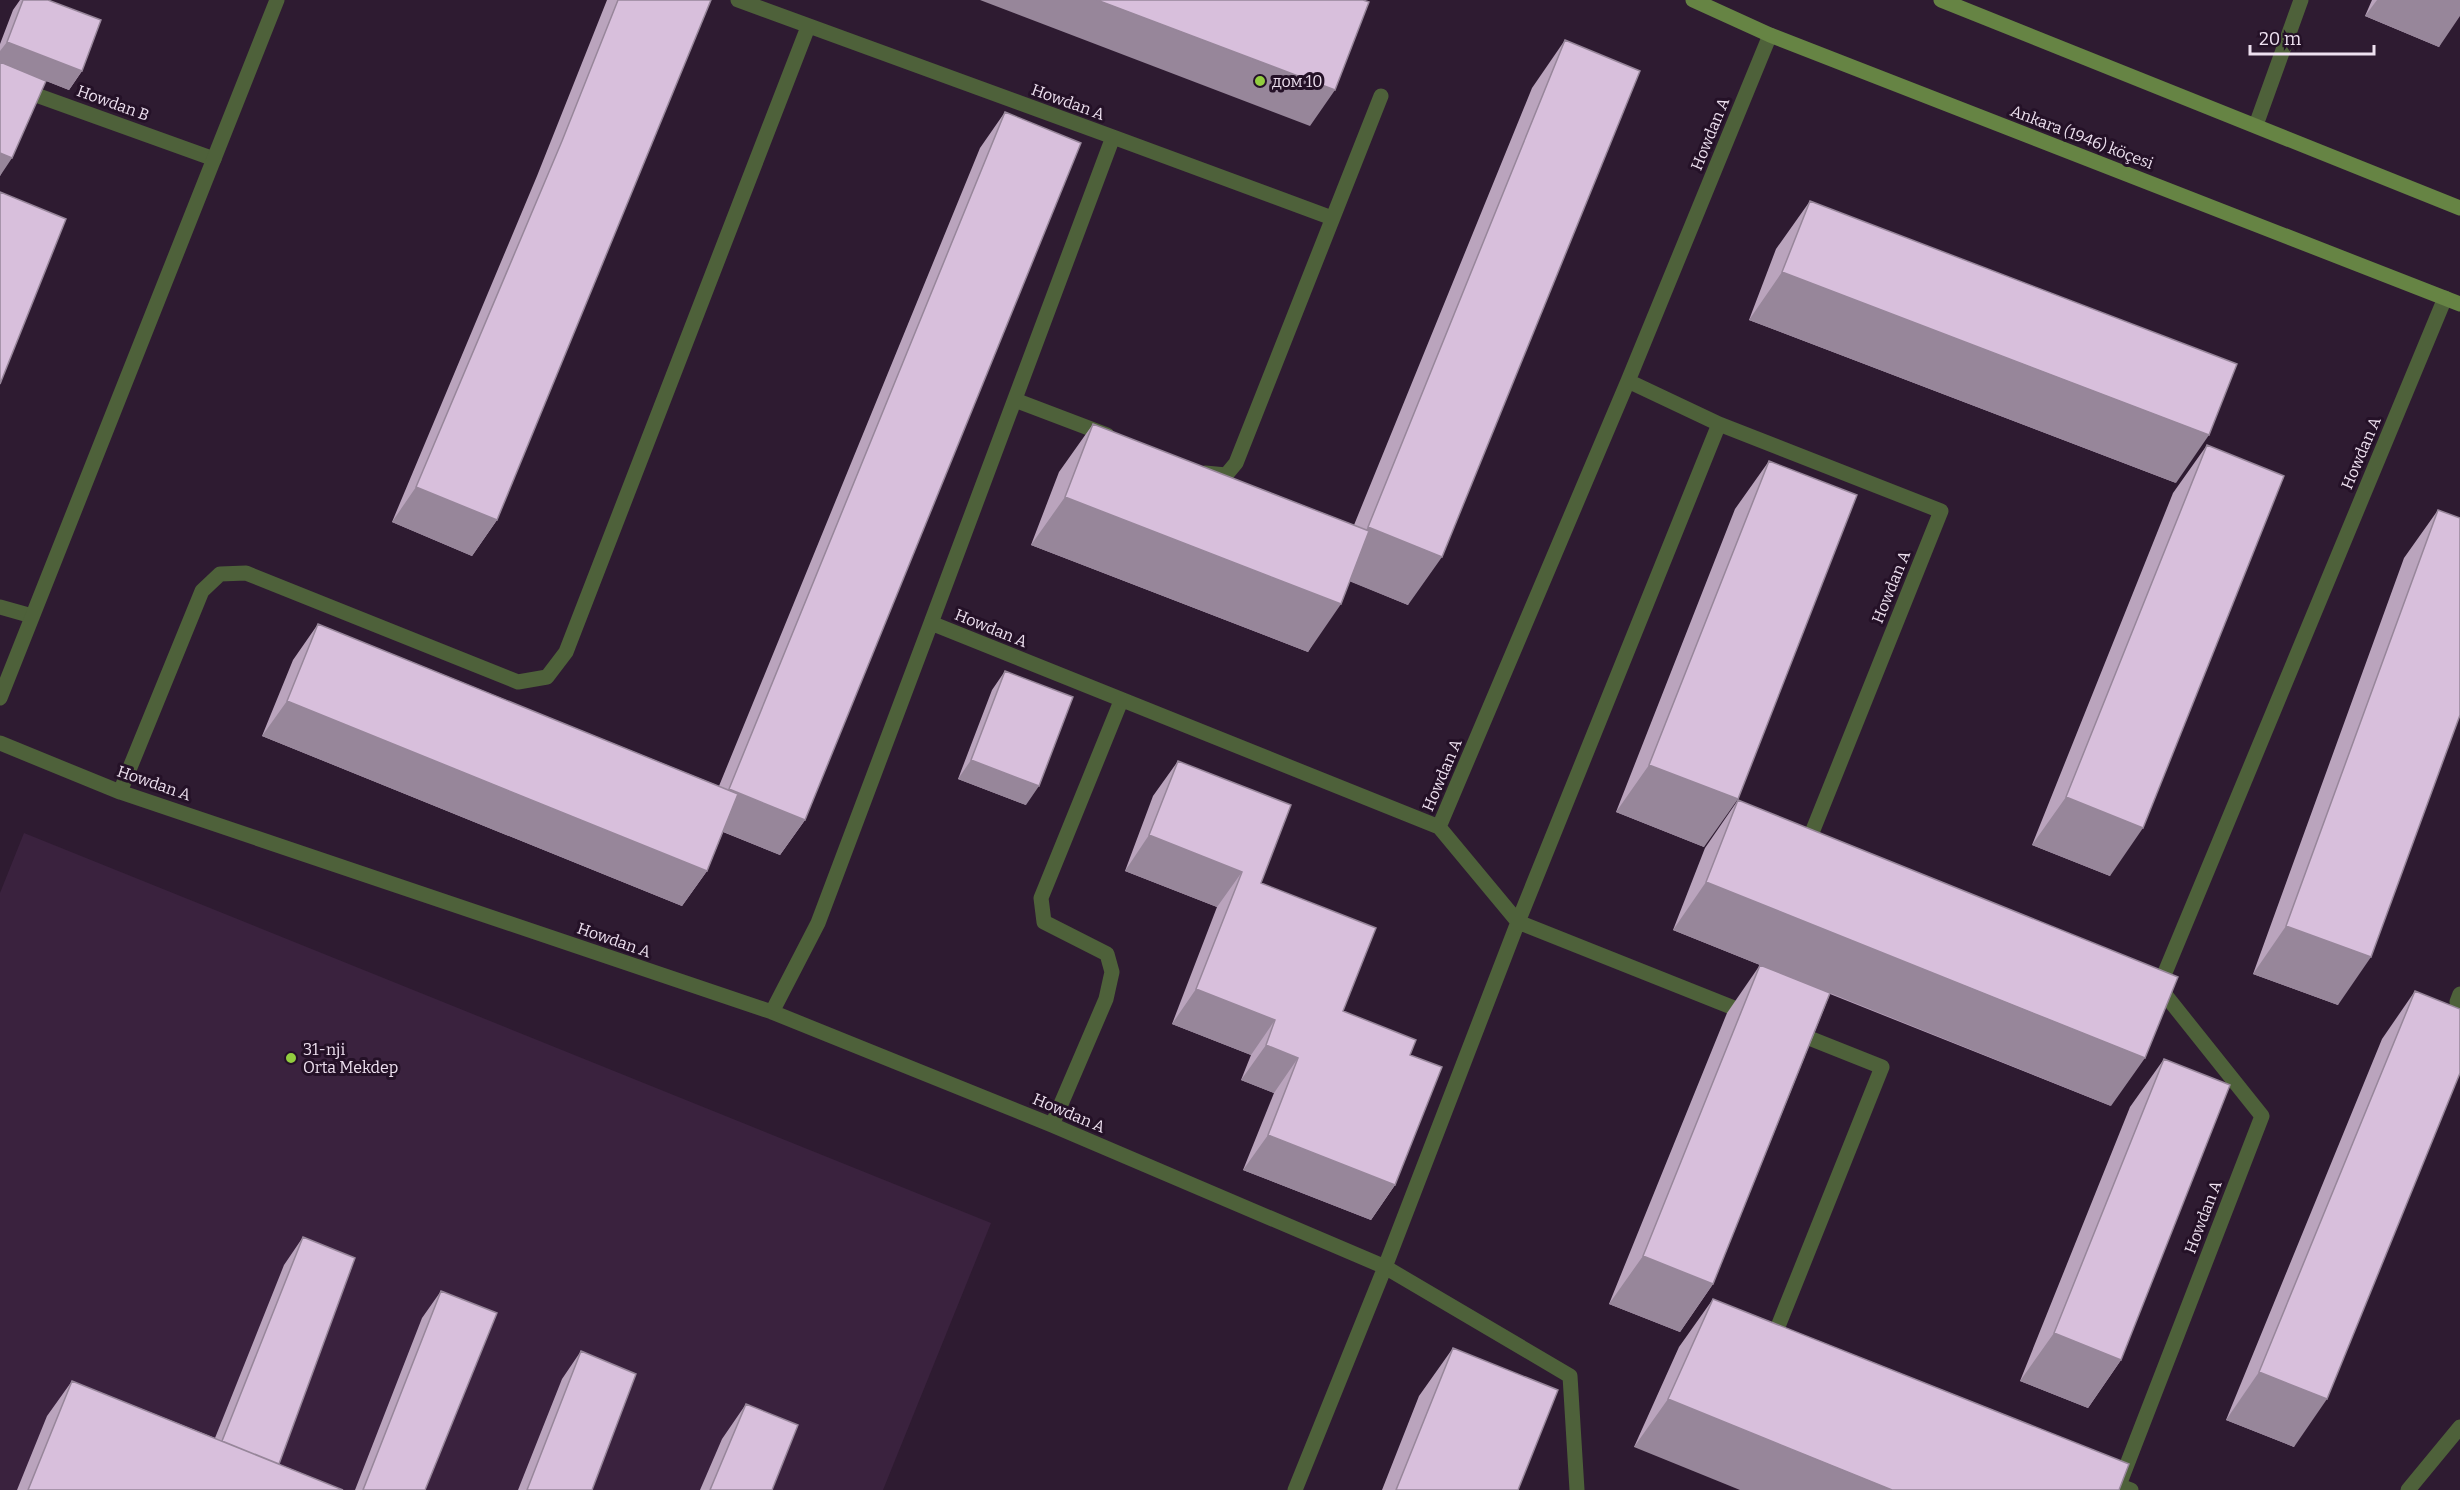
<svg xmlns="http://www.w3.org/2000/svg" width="2460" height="1490" viewBox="0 0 2460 1490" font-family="Bitter,serif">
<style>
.built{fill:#3a223e}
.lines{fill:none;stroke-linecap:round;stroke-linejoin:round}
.lane{stroke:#4e613a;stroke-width:15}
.street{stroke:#4e613a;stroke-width:15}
.secondary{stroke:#668444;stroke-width:15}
.wall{fill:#baa4bd}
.shaded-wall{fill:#97869a}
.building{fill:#d8bfdc;stroke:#97869a;stroke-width:1.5}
.poi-dot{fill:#92cd3f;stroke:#241127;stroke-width:2}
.labels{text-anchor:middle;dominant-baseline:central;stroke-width:6;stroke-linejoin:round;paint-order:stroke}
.poi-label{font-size:16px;fill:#eee1f0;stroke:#241127;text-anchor:start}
.street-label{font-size:16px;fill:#eee1f0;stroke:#241127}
</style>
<rect width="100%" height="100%" fill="#2e1b31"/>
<path class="built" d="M24,833L991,1223L883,1490H0V893Z"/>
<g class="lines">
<path class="lane" d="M738,0L1113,137L931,623L1439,827L1628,381L1770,35
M0,82L214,159
M2256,125L2301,0
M1113,137L1332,218
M1628,381L1719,424L1941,511L1809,840L1818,844
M1015,400L1107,435
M1205,473L1226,475L1236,463L1381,96
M0,607L32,616
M0,743L120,792L772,1012L1052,1125L1385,1267L1295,1490
M120,792L202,591L220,574L246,573L518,682L547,677L566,652L808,27
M1439,827L1518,922L1749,1014
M2155,985L2159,987L2445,298
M2457,1002L2460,994
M772,1012L818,923L931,623
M1052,1125L1106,999L1112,972L1107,954L1044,922L1041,898L1121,701
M1776,1343L1773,1339L1882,1067L1794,1032
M2101,1479L2131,1490
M2121,1480L2262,1116L2159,987
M1577,1490L1570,1376L1385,1267L1518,922L1719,424"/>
<path class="street" d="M0,698L277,0
M2408,1490L2460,1427"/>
<path class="secondary" d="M1693,0L1770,35L2460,304
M1941,0L2460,208"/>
</g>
<path class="wall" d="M20,0H48L82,71L69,90L44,80L0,176V44L13,10Z
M607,0H711L497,520L472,556L392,522L537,176Z
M2372,0H2460L2439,47L2365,16Z
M1565,40L1408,605L1350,581L1308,652L1031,545L1059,472L1093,424L1354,525L1532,88Z
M1005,112L805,820L780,855L723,832L707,871L682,906L262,736L293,660L318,624L719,786L980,148Z
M1810,201L2176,483L1749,320L1776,249Z
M2207,445L2110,876L2032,845L2173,493Z
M1769,461L1704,847L1616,812L1735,509Z
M2438,510L2338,1005L2253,974L2404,558Z
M1005,671L1026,805L958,779L992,690Z
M1178,761L1261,883L1343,1011L1410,1055L1395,1185L1371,1220L1243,1170L1274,1093L1241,1080L1251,1055L1172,1024L1217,907L1125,871L1153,796Z
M1738,800L2111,1106L1830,994L1713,1284L1680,1332L1609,1304L1727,1013L1760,965L1673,930L1705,848Z
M2415,991L2294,1447L2226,1420L2382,1039Z
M2164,1059L2121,1360L2088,1408L2020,1381L2130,1107Z
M303,1237L279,1464L343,1490H17L47,1416L72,1381L215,1438L284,1265Z
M441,1291L425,1490H355L422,1318Z
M1713,1299L2129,1464L1634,1447L1679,1347Z
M1453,1348L1518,1490H1382L1419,1396Z
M581,1351L592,1490H518L562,1379Z
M746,1404L772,1490H700L722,1439Z"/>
<path class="shaded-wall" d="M980,0H1097L1335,90L1310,126Z
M2377,0H2460V16L2439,47L2365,16Z
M7,42L82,71L69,90L0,63V51Z
M0,153L12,158L0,176Z
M1782,272L2209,435L2176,483L1749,320Z
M416,487L497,520L472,556L392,522Z
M1065,497L1341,604L1308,652L1031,545Z
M1368,527L1442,557L1408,605L1334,575Z
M287,701L707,871L682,906L262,736Z
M971,760L1039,786L1026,805L958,779Z
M1649,765L1738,799L1704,847L1616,812Z
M729,789L805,820L780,855L704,824Z
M2066,797L2143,828L2110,876L2032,845Z
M1149,835L1242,872L1217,907L1125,871Z
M1706,882L2145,1058L2111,1106L1673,930Z
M2286,926L2371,957L2338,1005L2253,974Z
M1196,989L1275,1020L1251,1055L1172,1024Z
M1266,1045L1298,1058L1274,1093L1241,1080Z
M1268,1135L1395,1185L1371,1220L1243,1170Z
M1643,1256L1713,1284L1680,1332L1609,1304Z
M2054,1333L2121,1360L2088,1408L2020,1381Z
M2259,1372L2327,1399L2294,1447L2226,1420Z
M1668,1399L1892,1490H1740L1634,1447Z"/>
<path class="building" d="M23,0H48L101,20L82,71L7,42Z
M618,0H711L497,520L416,487L562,141Z
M1097,0H1363L1369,2L1335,90Z
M1565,40L1640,71L1442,557L1368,527Z
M0,62L46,81L12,158L0,153Z
M1005,112L1081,143L805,820L729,789Z
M0,192L66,219L0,384Z
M1810,201L2237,364L2209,435L1782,272Z
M1093,424L1369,531L1341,604L1065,497Z
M2207,445L2284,476L2143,828L2066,797Z
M1769,461L1857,495L1738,799L1649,765Z
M2438,510L2460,518V715L2371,957L2286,926Z
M318,624L738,794L707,871L287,701Z
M1005,671L1073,697L1039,786L971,760Z
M1178,761L1291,805L1261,883L1376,928L1343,1011L1416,1040L1410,1055L1442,1067L1395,1185L1268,1135L1298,1058L1266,1045L1275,1020L1196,989L1242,872L1149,835Z
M1738,800L2178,977L2145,1058L1706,882Z
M1760,965L1830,993L1713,1284L1643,1256Z
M2415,991L2460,1009V1073L2327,1399L2259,1372Z
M2164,1059L2230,1085L2121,1360L2054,1333Z
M303,1237L355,1258L279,1464L222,1441Z
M441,1291L497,1313L425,1490H363Z
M1713,1299L2129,1464L2119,1490H1892L1668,1399Z
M1453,1348L1558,1390L1518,1490H1396Z
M581,1351L636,1374L592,1490H527Z
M72,1381L343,1490H28Z
M746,1404L798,1425L772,1490H710Z"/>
<g class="poi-dot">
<circle cx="1260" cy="81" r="6"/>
<circle cx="291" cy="1058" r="6"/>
</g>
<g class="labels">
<g class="poi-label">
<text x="1272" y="81">дом 10</text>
<text x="303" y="1049">31-nji<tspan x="303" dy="18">Orta Mekdep</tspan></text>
</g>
<g class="street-label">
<text transform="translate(1068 102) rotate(20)">Howdan A</text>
<text transform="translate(113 103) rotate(20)">Howdan B</text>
<text transform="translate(1710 134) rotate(-68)">Howdan A</text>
<text transform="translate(2082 137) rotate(21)">Ankara (1946) köçesi</text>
<text transform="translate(2361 453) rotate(-67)">Howdan A</text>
<text transform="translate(1891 587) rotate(-68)">Howdan A</text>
<text transform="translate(991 628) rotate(22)">Howdan A</text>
<text transform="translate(1442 775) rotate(-67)">Howdan A</text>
<text transform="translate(154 783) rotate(19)">Howdan A</text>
<text transform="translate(614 940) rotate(19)">Howdan A</text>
<text transform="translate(1069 1113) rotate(23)">Howdan A</text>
<text transform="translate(2203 1217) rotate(-69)">Howdan A</text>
</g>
</g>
<path d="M2250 45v9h124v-9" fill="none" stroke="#eee1f0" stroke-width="3"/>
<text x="2259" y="45" font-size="18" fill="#eee1f0" stroke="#241127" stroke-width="4.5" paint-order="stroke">20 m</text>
</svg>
